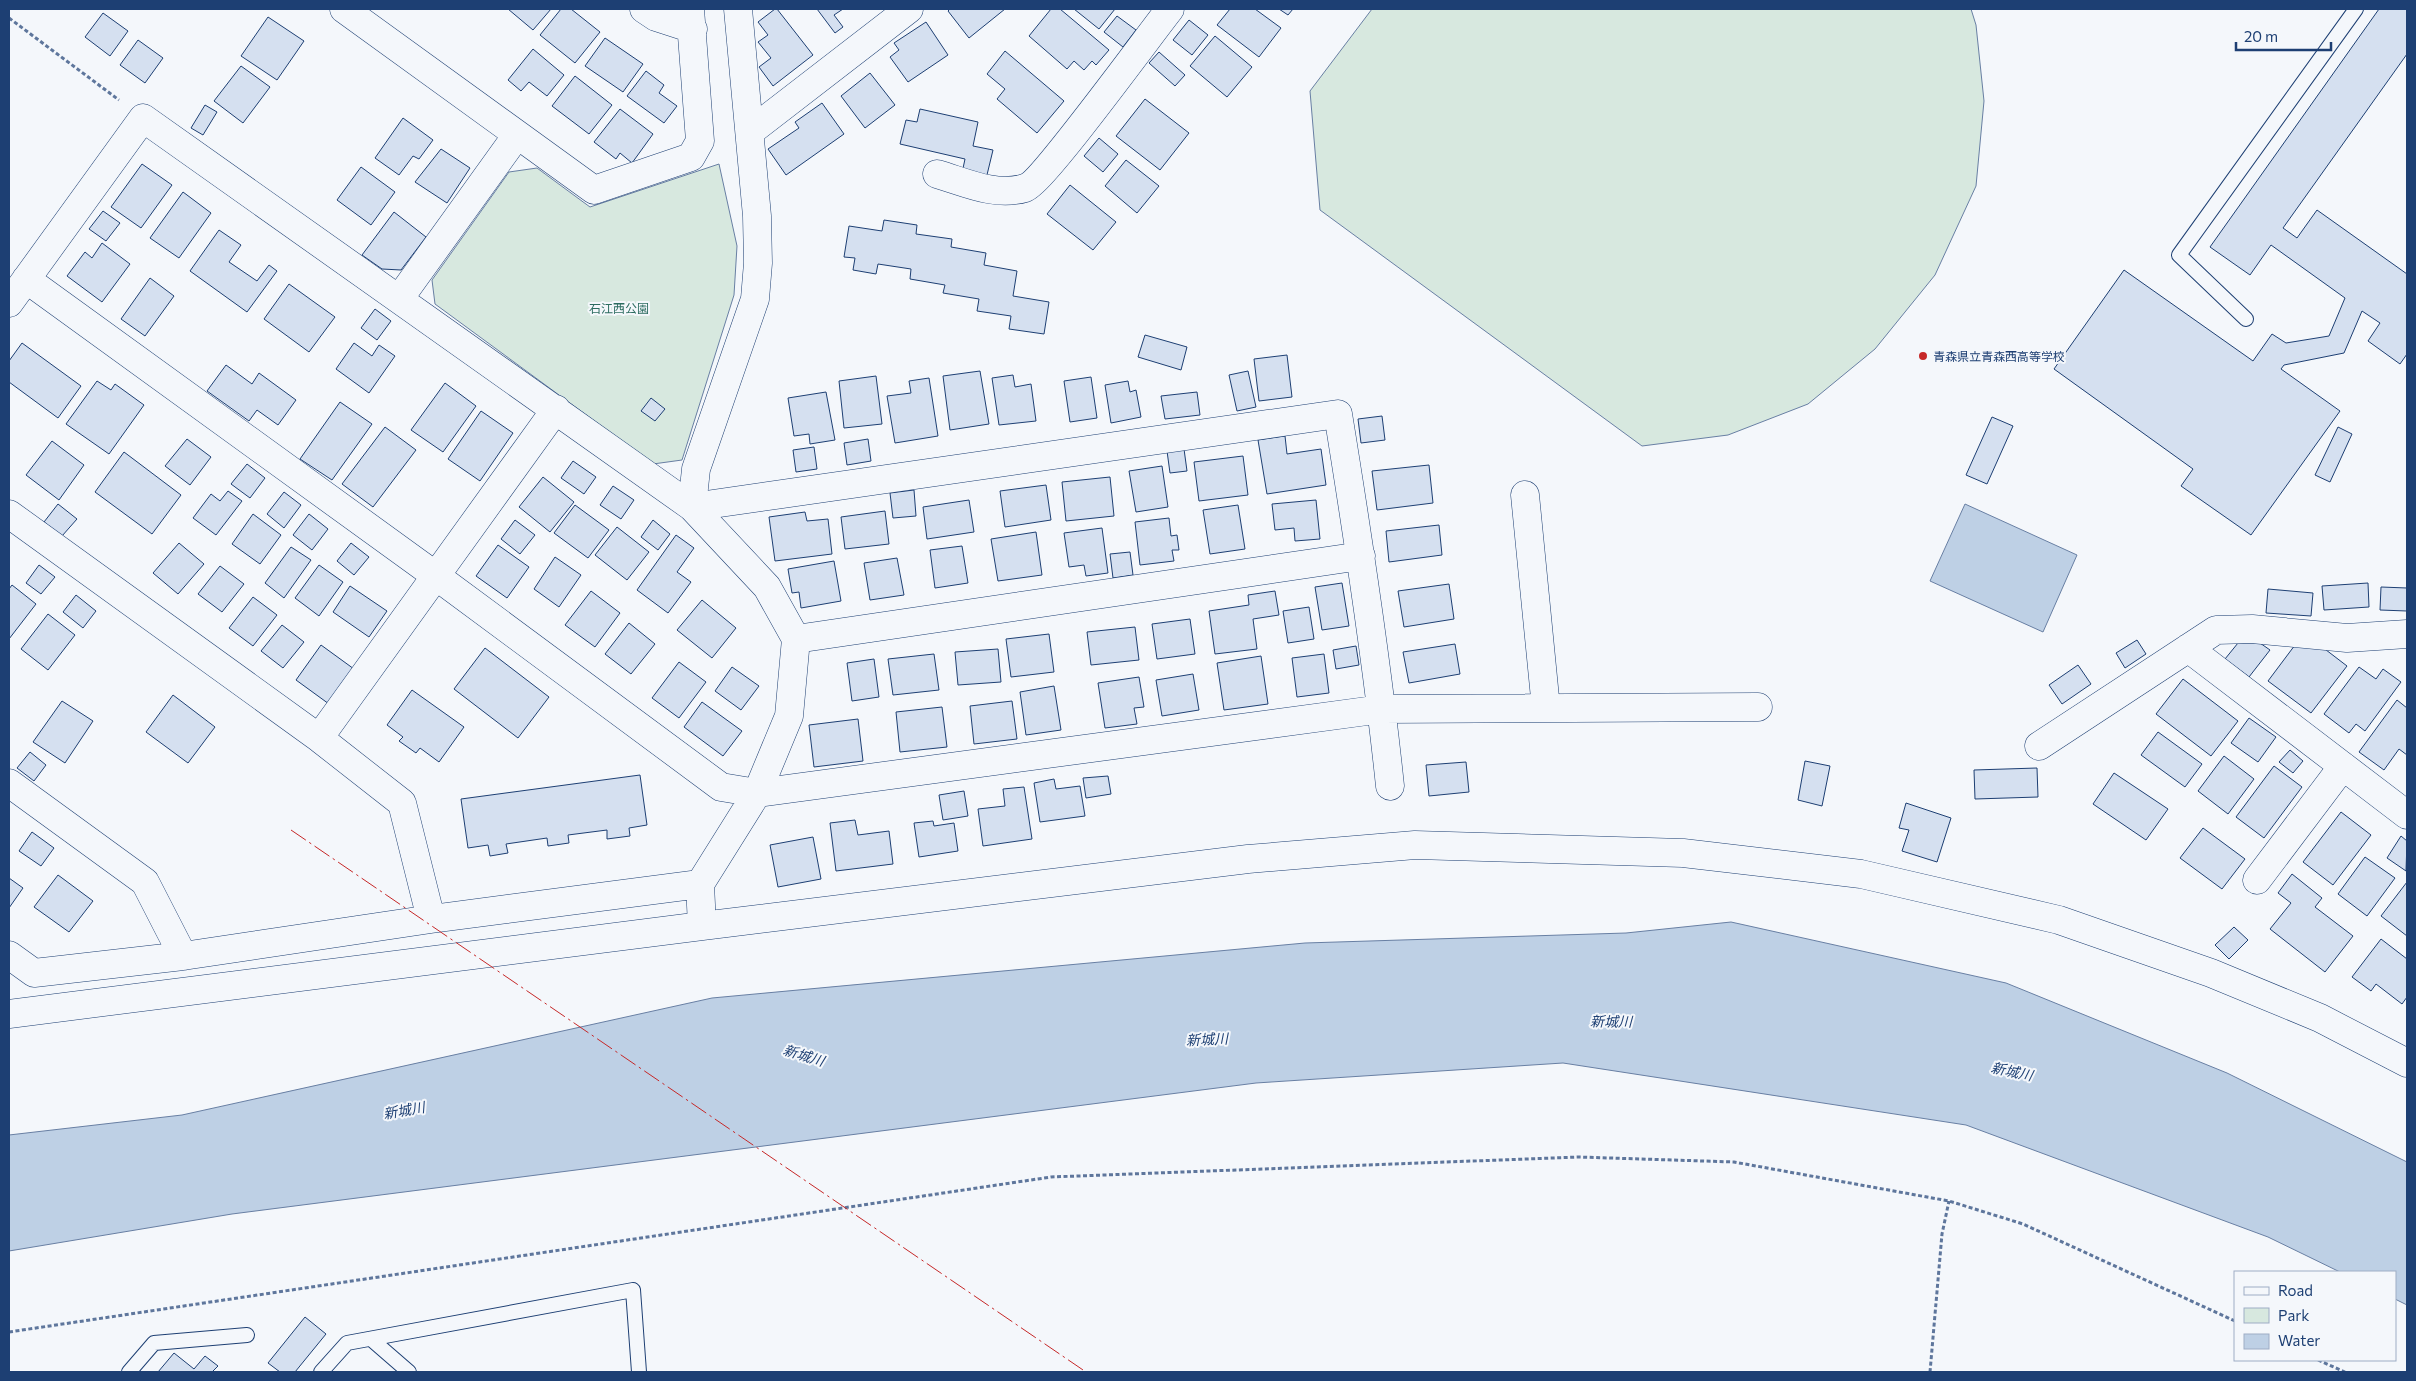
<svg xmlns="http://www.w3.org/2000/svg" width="2416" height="1381" viewBox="0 0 2416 1381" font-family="Commissioner,'Noto Sans JP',sans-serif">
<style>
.green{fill:#d7e8df;stroke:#687fa3}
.water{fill:#bed0e5;stroke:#687fa3}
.building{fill:#d5e0f0;stroke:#1d3f73}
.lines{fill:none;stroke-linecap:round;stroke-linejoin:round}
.service-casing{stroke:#1d3f73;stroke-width:16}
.minor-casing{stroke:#1d3f73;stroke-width:29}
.path{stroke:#5e769c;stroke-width:3;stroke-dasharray:4 2.5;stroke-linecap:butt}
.service{stroke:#f4f7fb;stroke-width:14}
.minor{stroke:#f4f7fb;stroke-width:28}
.power{stroke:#c62828;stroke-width:1;stroke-dasharray:18 4 2.5 4;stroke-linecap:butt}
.poi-dot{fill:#c62828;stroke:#f4f7fb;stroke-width:2}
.labels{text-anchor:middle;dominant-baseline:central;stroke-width:4;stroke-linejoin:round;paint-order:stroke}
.park-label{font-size:12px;fill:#2c6c60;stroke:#f4f7fb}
.poi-label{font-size:12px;fill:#1d3f73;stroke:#f4f7fb;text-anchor:start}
.water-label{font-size:14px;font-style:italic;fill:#1d3f73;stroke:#f4f7fb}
</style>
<rect width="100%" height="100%" fill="#f4f7fb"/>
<path class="green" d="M1372,9H1971L1976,25L1984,101L1976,186L1935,275L1875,349L1808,404L1728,435L1642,446L1320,210L1310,91Z
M719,164L737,246L734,295L682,460L653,464L435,304L432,280L509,172L537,168L590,207Z"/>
<path class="water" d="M1965,504L2077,555L2043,632L1930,581Z
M1731,922L2006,983L2227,1073L2407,1162V1305L2395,1299V1272H2340L2268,1237L1966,1125L1563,1063L1256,1083L232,1214L9,1251V1135L182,1115L712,998L1305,943L1626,933Z"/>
<path class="building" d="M508,9H551L533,30Z
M561,9H571L600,32L575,63L540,35Z
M775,9H777L813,55L773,86L759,67L771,58L758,42L768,35L758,22Z
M817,9H843L834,15L843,27L835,33Z
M950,9H1005L969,38L948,11Z
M1051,9H1060L1109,50L1096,65L1092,61L1084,70L1074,61L1067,69L1029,36Z
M1074,9H1115L1099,29Z
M1230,9H1255L1281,28L1259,57L1217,25Z
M1279,9H1293L1288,15Z
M2379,9H2407V54L2283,228L2297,238L2317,210L2407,274V354L2400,364L2368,341L2380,323L2362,311L2344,353L2284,365L2281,369L2340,411L2251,535L2181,486L2193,469L2054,369L2124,270L2253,361L2272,334L2286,343L2329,336L2345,298L2271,245L2250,275L2210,247Z
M103,13L128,31L110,56L85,37Z
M1117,16L1136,30L1123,47L1104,32Z
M268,17L304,41L277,80L241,56Z
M1189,20L1208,35L1192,55L1173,40Z
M926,22L948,55L908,82L890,57L899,50L894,43Z
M1215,36L1252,67L1227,97L1190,66Z
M605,38L643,64L623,92L585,66Z
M138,40L163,58L145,83L120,65Z
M533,49L564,75L547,96L529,82L521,91L508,80Z
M1005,51L1064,101L1037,133L997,99L1005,89L987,74Z
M1159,52L1185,75L1175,86L1149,63Z
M241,66L270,87L243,123L214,101Z
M646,71L664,85L659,93L677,106L664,123L627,96Z
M870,73L895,105L865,128L841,96Z
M575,76L612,105L589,134L552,106Z
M1145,99L1189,133L1160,170L1116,136Z
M822,103L844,134L786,175L768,149L799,128L795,122Z
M205,105L217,112L203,135L191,128Z
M620,109L653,134L632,163L620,153L616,159L594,142Z
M920,109L978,122L973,146L993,150L986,179L962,173L965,159L900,144L906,120L917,122Z
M403,118L433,140L419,159L413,156L399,175L375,158Z
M1099,138L1118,154L1103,172L1084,156Z
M441,149L470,168L447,203L415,182Z
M1126,160L1159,186L1137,213L1105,186Z
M142,164L172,185L141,228L111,207Z
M361,167L395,192L371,225L337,200Z
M1070,185L1116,222L1093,250L1047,214Z
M183,192L211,213L179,258L150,238Z
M103,211L120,223L106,241L89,229Z
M394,212L426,237L401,270L382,269L362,255Z
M884,220L917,225L916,234L952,239L951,247L986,253L984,265L1017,271L1013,296L1049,302L1044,334L1009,329L1011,316L977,311L979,299L943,293L945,285L910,279L911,269L878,264L876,274L853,270L855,258L844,257L849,226L882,231Z
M219,230L241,245L229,262L257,281L269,265L277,271L247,312L190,271Z
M102,243L130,264L102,302L67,276L85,252L92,258Z
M150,278L174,296L145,336L121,319Z
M289,284L335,317L309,352L264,319Z
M375,309L391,321L377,340L361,328Z
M1145,335L1187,347L1181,370L1138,357Z
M22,343L81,386L58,418L9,382V361Z
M354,343L372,356L379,345L395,356L369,393L336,369Z
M1287,355L1292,397L1259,401L1254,359Z
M226,365L252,384L259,373L296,400L278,425L257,410L249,421L207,391Z
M980,371L989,424L950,430L943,376Z
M1248,371L1256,407L1237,411L1229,375Z
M1013,375L1015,387L1031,384L1036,421L999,425L992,378Z
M876,376L882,424L844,428L839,381Z
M1091,377L1097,418L1070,422L1064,381Z
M929,378L938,436L895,443L887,396L911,393L909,381Z
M97,381L111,390L115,384L144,405L109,454L66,424Z
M1128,381L1130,392L1136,390L1141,417L1111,423L1105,385Z
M445,383L476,406L443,452L411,430Z
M826,392L835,440L810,444L809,434L794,436L788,398Z
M1197,392L1200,415L1165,419L1161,396Z
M651,398L665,409L655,421L641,411Z
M340,402L372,424L332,480L300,459Z
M481,411L513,433L480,481L448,459Z
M1382,416L1385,440L1361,443L1358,419Z
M1992,417L2013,426L1987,484L1966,475Z
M385,427L416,450L373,507L342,484Z
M2338,427L2352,434L2330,482L2315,475Z
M1285,436L1287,454L1321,449L1326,485L1267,494L1258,440Z
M187,439L211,457L190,485L165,466Z
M868,439L871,461L847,465L844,443Z
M52,441L84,465L59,500L26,475Z
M814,447L817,469L796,472L793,450Z
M1184,449L1187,471L1170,473L1167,451Z
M124,452L181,495L152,534L95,492Z
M1243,456L1248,495L1199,501L1194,462Z
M573,461L596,477L584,494L561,478Z
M247,464L265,478L250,498L231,484Z
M1429,465L1433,503L1377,510L1372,471Z
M1162,466L1168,507L1136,512L1129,471Z
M543,477L574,502L550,532L519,507Z
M1110,477L1114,516L1066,521L1062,482Z
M1046,485L1051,520L1005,527L1000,491Z
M613,486L634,500L621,519L600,505Z
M914,490L916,516L893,518L890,493Z
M228,491L242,501L216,535L193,518L211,494L220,501Z
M284,492L301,505L284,528L267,514Z
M969,500L974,532L927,539L923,507Z
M1316,500L1320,539L1295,541L1294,528L1275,530L1272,504Z
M58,504L77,519L62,536L44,522Z
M575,505L609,530L588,558L554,533Z
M1238,505L1245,549L1210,554L1203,510Z
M885,511L889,544L845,549L841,517Z
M805,512L807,521L828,519L832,554L775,561L769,517Z
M253,514L281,535L260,564L232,544Z
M309,514L328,529L312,550L293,535Z
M1169,518L1171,536L1177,535L1179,550H1172L1174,561L1140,565L1135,522Z
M515,520L535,535L520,554L501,539Z
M653,520L670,534L658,550L641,537Z
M1439,525L1442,555L1389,562L1386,531Z
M617,527L649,552L627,580L595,555Z
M1102,528L1108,573L1086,576L1084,565L1069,567L1064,533Z
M1036,532L1042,575L998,581L991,539Z
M676,535L694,548L677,572L691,582L668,613L637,590Z
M179,543L204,564L178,594L153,573Z
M351,543L369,557L354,575L337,561Z
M498,545L529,567L507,598L476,576Z
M962,546L968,583L935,588L930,550Z
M291,547L311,560L284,598L265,583Z
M1130,552L1133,575L1113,578L1110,554Z
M555,557L581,575L559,607L534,589Z
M897,558L904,595L870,600L864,563Z
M834,561L841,601L801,608L799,592L792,593L788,569Z
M39,565L55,577L41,594L26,583Z
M319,565L343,582L319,616L295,598Z
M220,566L244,584L222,612L198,594Z
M1342,583L1349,626L1322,630L1315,587Z
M2368,583L2369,607L2324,610L2322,586Z
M1449,584L1454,619L1404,627L1398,591Z
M12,585L36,604L9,639V589Z
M350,586L387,611L369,637L333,612Z
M2381,587L2407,588V611L2380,610Z
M2268,589L2313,593L2311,616L2266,613Z
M591,591L620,613L595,647L565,625Z
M1275,591L1279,615L1253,619L1257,649L1215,654L1209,611L1249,605L1248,595Z
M76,595L96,611L83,628L63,612Z
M253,597L277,615L253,646L229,628Z
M702,600L736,628L712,658L677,630Z
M1309,607L1314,639L1288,643L1283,611Z
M48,614L75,635L48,670L21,649Z
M1190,619L1195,654L1157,659L1152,624Z
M629,623L655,644L631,674L605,654Z
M282,625L304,642L283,668L261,651Z
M1135,627L1139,660L1091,665L1087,632Z
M1049,634L1054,672L1011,677L1006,639Z
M2137,640L2146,654L2125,668L2116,653Z
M2238,643H2260L2270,650L2249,677L2225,659Z
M2317,643L2347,666L2311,713L2268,681L2295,645Z
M1455,644L1460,674L1409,683L1403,652Z
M321,645L354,669L329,704L296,680Z
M1356,646L1359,665L1336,669L1333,650Z
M485,648L549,697L518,738L454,689Z
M998,649L1001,682L958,685L955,652Z
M934,654L939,690L893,695L888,659Z
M1324,654L1329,693L1297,697L1292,658Z
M1261,656L1268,704L1224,710L1217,663Z
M874,659L879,697L852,701L847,663Z
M679,662L706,682L679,718L652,698Z
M2078,665L2091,684L2062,704L2049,685Z
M732,667L759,686L741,710L715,691Z
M2359,667L2376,679L2383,669L2401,682L2365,731L2356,724L2349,733L2324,714Z
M1193,674L1199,710L1162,716L1156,680Z
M1139,677L1144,707L1134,708L1137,724L1105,728L1098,683Z
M2183,679L2238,721L2211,756L2156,714Z
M1054,686L1061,730L1026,735L1020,692Z
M412,690L464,727L439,762L420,748L416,753L399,741L403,737L387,725Z
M173,695L215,727L188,763L146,732Z
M2397,700L2407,708V755L2399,749L2384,770L2359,752Z
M62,701L93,721L65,763L33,742Z
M1012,701L1017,739L974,744L970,706Z
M702,702L742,731L723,756L684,727Z
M942,707L947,747L900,752L896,712Z
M2249,718L2276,737L2258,762L2231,743Z
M858,719L863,761L814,767L809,725Z
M2158,732L2202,764L2185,787L2141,755Z
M2290,750L2303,761L2293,773L2279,762Z
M30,752L46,765L34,781L17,768Z
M2224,756L2254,779L2228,814L2198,791Z
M1805,761L1830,766L1822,806L1798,800Z
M1466,762L1469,792L1429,796L1426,765Z
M2274,766L2302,787L2264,838L2236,817Z
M2037,768L2038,797L1975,799L1974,770Z
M2114,773L2168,809L2146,840L2093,804Z
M640,775L647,825L629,828L630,836L607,839V830L568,835L569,843L548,846L547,838L506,844L508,853L490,856L488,845L468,848L461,799Z
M1108,776L1111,794L1086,798L1083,778Z
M1054,779L1056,789L1080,786L1085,816L1040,822L1034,783Z
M1024,787L1032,839L983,846L978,809L1005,806L1003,789Z
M964,791L968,816L943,820L939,795Z
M1906,803L1951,818L1937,862L1902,851L1909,830L1899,828Z
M2341,812L2371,835L2333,885L2303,862Z
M855,820L858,835L889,831L893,864L836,871L830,823Z
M933,821L934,826L954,823L958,851L919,857L914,823Z
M2203,828L2245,859L2222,889L2180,858Z
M32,832L54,848L41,866L19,851Z
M2401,836L2407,841L2406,871L2387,858Z
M813,837L821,879L778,887L770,845Z
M2365,857L2395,878L2367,916L2338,894Z
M2292,874L2322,898L2315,907L2353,936L2325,972L2270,929L2291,903L2278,893Z
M58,875L93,901L69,932L34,907Z
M9,878L23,888L9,908Z
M2407,882V936L2381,916Z
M2234,927L2248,940L2229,959L2215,945Z
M2381,939L2407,959V997L2402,1004L2376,984L2371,991L2352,977Z
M305,1317L326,1334L295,1372H280L268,1363Z
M174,1353L194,1369L205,1356L218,1366L212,1372H158Z"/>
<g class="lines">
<g class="service-casing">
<path id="service" d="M2246,319L2179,255L2356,9
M371,1339L409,1372
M129,1372L154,1343L247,1335
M321,1372L347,1343L633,1290L639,1372"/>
</g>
<g class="minor-casing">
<path id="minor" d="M344,9L594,190L691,157L700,141L690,9
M644,9L656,17L693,29
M738,9L757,216L758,263L755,299L696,469L692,507L767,587L796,639L789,716L757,793
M751,131L909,9
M937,174C965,182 995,197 1025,188C1042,183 1150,34 1170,9
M26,279L436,576L721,787L757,793L700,884L702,926L1248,859L1415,845L1683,853L1861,874L2059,920L2211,973L2320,1018L2407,1063
M399,299L517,135
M9,303L143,118L692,507L1338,414C1358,537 1377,661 1390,786
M1525,495L1546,708
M9,514L319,738L402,803L431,919
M796,639L1361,556
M2188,648L2407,815
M319,738L556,409
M2039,746L2216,630L2252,629L2347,638L2407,634
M9,783L145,882L183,956
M757,793L1382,709L1758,707
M2257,880L2343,766
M9,955L34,973L183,956L431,919L700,884
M9,1014L702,926"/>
</g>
<path class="path" d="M9,18L119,100
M9,1332L1051,1177L1579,1157L1734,1162L1949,1201L2023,1224L2235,1321
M2318,1360L2345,1372
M1930,1372L1942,1234L1949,1201"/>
<use href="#service" class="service"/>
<use href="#minor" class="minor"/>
<path class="power" d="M291,830L1086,1372"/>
</g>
<circle class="poi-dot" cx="1923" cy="356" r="5"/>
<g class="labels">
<g class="park-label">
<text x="619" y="308">石江西公園</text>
</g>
<g class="poi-label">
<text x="1933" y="356">青森県立青森西高等学校</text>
</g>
<g class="water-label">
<text transform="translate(1611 1021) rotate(1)">新城川</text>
<text transform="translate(1207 1039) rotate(-3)">新城川</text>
<text transform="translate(804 1055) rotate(17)">新城川</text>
<text transform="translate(2012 1071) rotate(12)">新城川</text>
<text transform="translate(404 1110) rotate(-10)">新城川</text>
</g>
</g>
<rect width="2416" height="1381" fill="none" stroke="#1d3f73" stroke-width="20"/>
<rect x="2234" y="1271" width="162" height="90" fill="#f4f7fb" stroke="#9eadc5"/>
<rect x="2244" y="1287" width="25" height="8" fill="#f4f7fb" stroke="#9eadc5"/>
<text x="2278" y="1296" font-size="15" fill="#1d3f73">Road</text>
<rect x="2244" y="1308" width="25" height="15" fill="#d7e8df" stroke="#9eadc5"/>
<text x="2278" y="1321" font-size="15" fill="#1d3f73">Park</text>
<rect x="2244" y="1334" width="25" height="15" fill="#bed0e5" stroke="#9eadc5"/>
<text x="2278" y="1346" font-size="15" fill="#1d3f73">Water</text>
<path d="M2236 42v8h95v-8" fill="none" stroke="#1d3f73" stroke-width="2.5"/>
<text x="2244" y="42" font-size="15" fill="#1d3f73" stroke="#f4f7fb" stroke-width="4" paint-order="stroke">20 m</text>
</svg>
